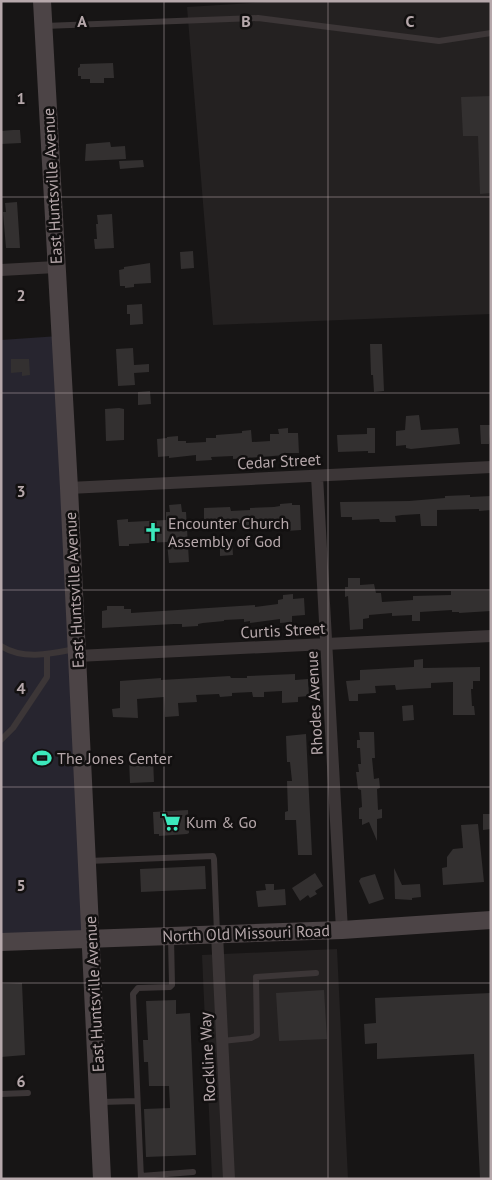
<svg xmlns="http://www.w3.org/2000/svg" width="492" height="1180" viewBox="0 0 492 1180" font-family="'PT Sans',sans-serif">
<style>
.built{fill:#242121}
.green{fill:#27252f}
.building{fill:#333030}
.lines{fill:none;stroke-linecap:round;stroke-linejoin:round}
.lane{stroke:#3c3637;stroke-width:6}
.street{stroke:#3c3637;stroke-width:12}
.secondary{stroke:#4c4446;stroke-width:18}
.grid{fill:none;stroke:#b6a8ab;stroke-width:1;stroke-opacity:0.55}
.labels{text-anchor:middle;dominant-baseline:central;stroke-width:5;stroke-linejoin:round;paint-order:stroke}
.street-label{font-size:16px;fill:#b6a8ab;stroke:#121010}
.poi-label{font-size:16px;fill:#b6a8ab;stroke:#121010;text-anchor:start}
.grid-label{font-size:16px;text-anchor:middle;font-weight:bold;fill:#b6a8ab;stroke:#121010;stroke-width:5;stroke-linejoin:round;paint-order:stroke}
</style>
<rect width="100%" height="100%" fill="#171515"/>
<path class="built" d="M284,1H491V314L213,325L187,7Z
M337,949L348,1179H212L202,955Z"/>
<path class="green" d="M59,336L91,939L1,942V340Z"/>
<path class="building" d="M113,63L114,78H104V83H90V79H81V76H78V68L80,67V64Z
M491,96V193L480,194L478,136H463L461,97Z
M13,130H20L21,143L1,144V131Z
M110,142L111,147L125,146L126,159L85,161L86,144Z
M143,160L144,167L120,169L119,161Z
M17,202L20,248H6L3,212H6L5,203Z
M112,214L114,248L95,249L94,239H97L96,224H98L97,215Z
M193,251L194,268L181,269L180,252Z
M150,263L151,283L134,284V287L125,288V286H120L119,270L124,269V267Z
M142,304L143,324L130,325V314H127V305Z
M370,344H382L384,391L374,392L373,375H371Z
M133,348L134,365L149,364V372L134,373L135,385L118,386L116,349Z
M11,359H29L30,375L22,376V372L11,373Z
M150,391L151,404L138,405V392Z
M119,408L124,409V440L106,441L105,409Z
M419,415L421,430L458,428L460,444L411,449L406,448V445L396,446V431L405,430L406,416Z
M480,425H491L489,444H481Z
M288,428V433H298L299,453H285V455L233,459V456L211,457L212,460L196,461V455L169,458V456L158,457L157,439L167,438V437L178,436V441H186V443L206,442V438H216V435L242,433V431L251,430L252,442L270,441V434H279L278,429Z
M367,428H375V453H368V451L338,452L337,435L367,434Z
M470,495V497L491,496V510L479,511V509L437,510V526H421L420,514L402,515L395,516L396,522H380L379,519L352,520V517H341L340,502L409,501L445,498V496Z
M292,503V505H300L301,530L286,531V526L276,527V522L255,523V527H243V523H239V520L204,521V508L230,507L231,511L250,510V508L274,507L280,506V504Z
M181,504L182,512H186L189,562L169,563L167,542L129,544V546H119L117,520L128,519V522L166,520V512H170L169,505Z
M232,541L233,555L220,556V542Z
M348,578H360V585L374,584L376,593H381L382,602L413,600V596L451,595V591H491V611L459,613V612H452V610L420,612V621H412V615L392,616V613L369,615V618L363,619V629L350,630L348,596L345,597V587H348Z
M293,594V599L304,598L305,615L292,616V622L280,623V619L250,623V621L244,622V619L224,620V621L203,623L198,624V626L182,627V624H174L102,628V611L107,610V606H124V609H131V613L255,605V607L278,604V600L283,599V595Z
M423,659V668L480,667V681H473V689H471L472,706H474L475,715H453V682L431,683V688L410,689L396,690L395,685L375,686L376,693L358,694V701H349L346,681L360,680V670L414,667V660Z
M295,674V680L308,679L309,696L298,697V702L282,703V691L264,692V697H253L252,692L232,693V696L220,697L219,694L196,695L197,702L178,703L179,716L165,717L164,697L137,699L138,718L113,717L112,709L120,708V681L161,678V680L230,676L231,678H247V676Z
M413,705L414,720L403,721L402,706Z
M359,732H374L375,758H372L374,779L379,778L380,788L377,789L378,810L382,809V818L377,819V841L369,822L362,825V819H359V808L362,807L361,790L358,789L356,772H359L358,764H361L360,748H357V740H360Z
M306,734L312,855H298L296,820H285V812L288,811L287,781H292L290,762H287L286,736Z
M153,758L154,782L130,783L129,759Z
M188,810L189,833L187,834L159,836V834H154L153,812Z
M483,814H491V829L483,830Z
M478,824L484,882L443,885L442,868L447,867V857L453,849L463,848L461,825Z
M205,866L206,889L141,892L140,869Z
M394,868L402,885L420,884L421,897L412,898V900L395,899Z
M315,873L323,886L315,891L317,894L310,898L308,895L300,901L292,888Z
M375,874L384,899L369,904L359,881L361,878Z
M265,884H274V890L285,889L286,905L258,907L256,891L266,890Z
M22,983L25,1055L1,1057V984Z
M324,990L327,1039L279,1041L276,993Z
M491,993V1179H480L474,1054L377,1059V1043L365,1044L364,1024L376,1023L375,998Z
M176,1000V1014L190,1013L196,1155L146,1157L144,1109L170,1108L169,1086H149L148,1062H144L143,1040H148L146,1001Z"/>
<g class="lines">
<path class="lane" d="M44,26L258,18L439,41L491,33
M1,646C23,660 50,654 75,649
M1,740L13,728L47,677V654
M88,861L213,856L214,859L217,933
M222,1041L251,1038L257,1035L256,977L316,973
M1,1094L28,1093
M101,1102L137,1101
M141,1176L193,1172
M141,1179L133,994L138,988L170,987L172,985L171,938"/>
<path class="street" d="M1,270L56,267
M317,476L342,930
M69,488L491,467
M77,656L491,636
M217,934L229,1179"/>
<path class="secondary" d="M42,1L69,488L102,1179
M1,942L342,930L491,920"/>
</g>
<path class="grid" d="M164,1V1179M328,1V1179M1,197H491M1,393H491M1,590H491M1,787H491M1,983H491"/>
<defs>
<g id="church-bare" transform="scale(1.5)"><path d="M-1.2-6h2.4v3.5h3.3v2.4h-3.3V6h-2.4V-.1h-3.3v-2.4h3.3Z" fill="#3ce8bc" stroke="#121010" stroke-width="2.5" paint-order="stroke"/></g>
<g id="stadium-bare" transform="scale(1.5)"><path d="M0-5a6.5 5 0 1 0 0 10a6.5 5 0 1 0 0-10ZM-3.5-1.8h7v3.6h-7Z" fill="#3ce8bc" stroke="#121010" stroke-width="2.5" paint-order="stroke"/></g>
<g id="supermarket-bare" transform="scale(1.5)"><path d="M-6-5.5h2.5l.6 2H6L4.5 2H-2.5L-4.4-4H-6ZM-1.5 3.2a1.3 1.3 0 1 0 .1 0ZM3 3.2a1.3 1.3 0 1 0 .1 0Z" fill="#3ce8bc" stroke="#121010" stroke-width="2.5" paint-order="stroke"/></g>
</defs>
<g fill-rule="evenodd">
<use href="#church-bare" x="153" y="532"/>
<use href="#stadium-bare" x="42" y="758"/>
<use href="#supermarket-bare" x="171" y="822"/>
</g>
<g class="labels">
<g class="street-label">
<text transform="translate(52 186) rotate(-93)">East Huntsville Avenue</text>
<text transform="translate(279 461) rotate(-3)">Cedar Street</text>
<text transform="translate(74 590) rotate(-93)">East Huntsville Avenue</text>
<text transform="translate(283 630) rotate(-3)">Curtis Street</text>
<text transform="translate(314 703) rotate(-93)">Rhodes Avenue</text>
<text transform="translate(246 933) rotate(-2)">North Old Missouri Road</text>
<text transform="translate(94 994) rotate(-93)">East Huntsville Avenue</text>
<text transform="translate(207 1057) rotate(-93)">Rockline Way</text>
</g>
<g class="poi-label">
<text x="168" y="523">Encounter Church<tspan x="168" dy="18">Assembly of God</tspan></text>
<text x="57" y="758">The Jones Center</text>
<text x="186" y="822">Kum &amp; Go</text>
</g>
</g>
<g class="grid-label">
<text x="82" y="27">A</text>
<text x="246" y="27">B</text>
<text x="410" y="27">C</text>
<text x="21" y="104">1</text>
<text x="21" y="301">2</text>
<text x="21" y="497">3</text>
<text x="21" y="694">4</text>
<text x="21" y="891">5</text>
<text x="21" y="1087">6</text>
</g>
<rect width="492" height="1180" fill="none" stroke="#b6a8ab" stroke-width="5"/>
</svg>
